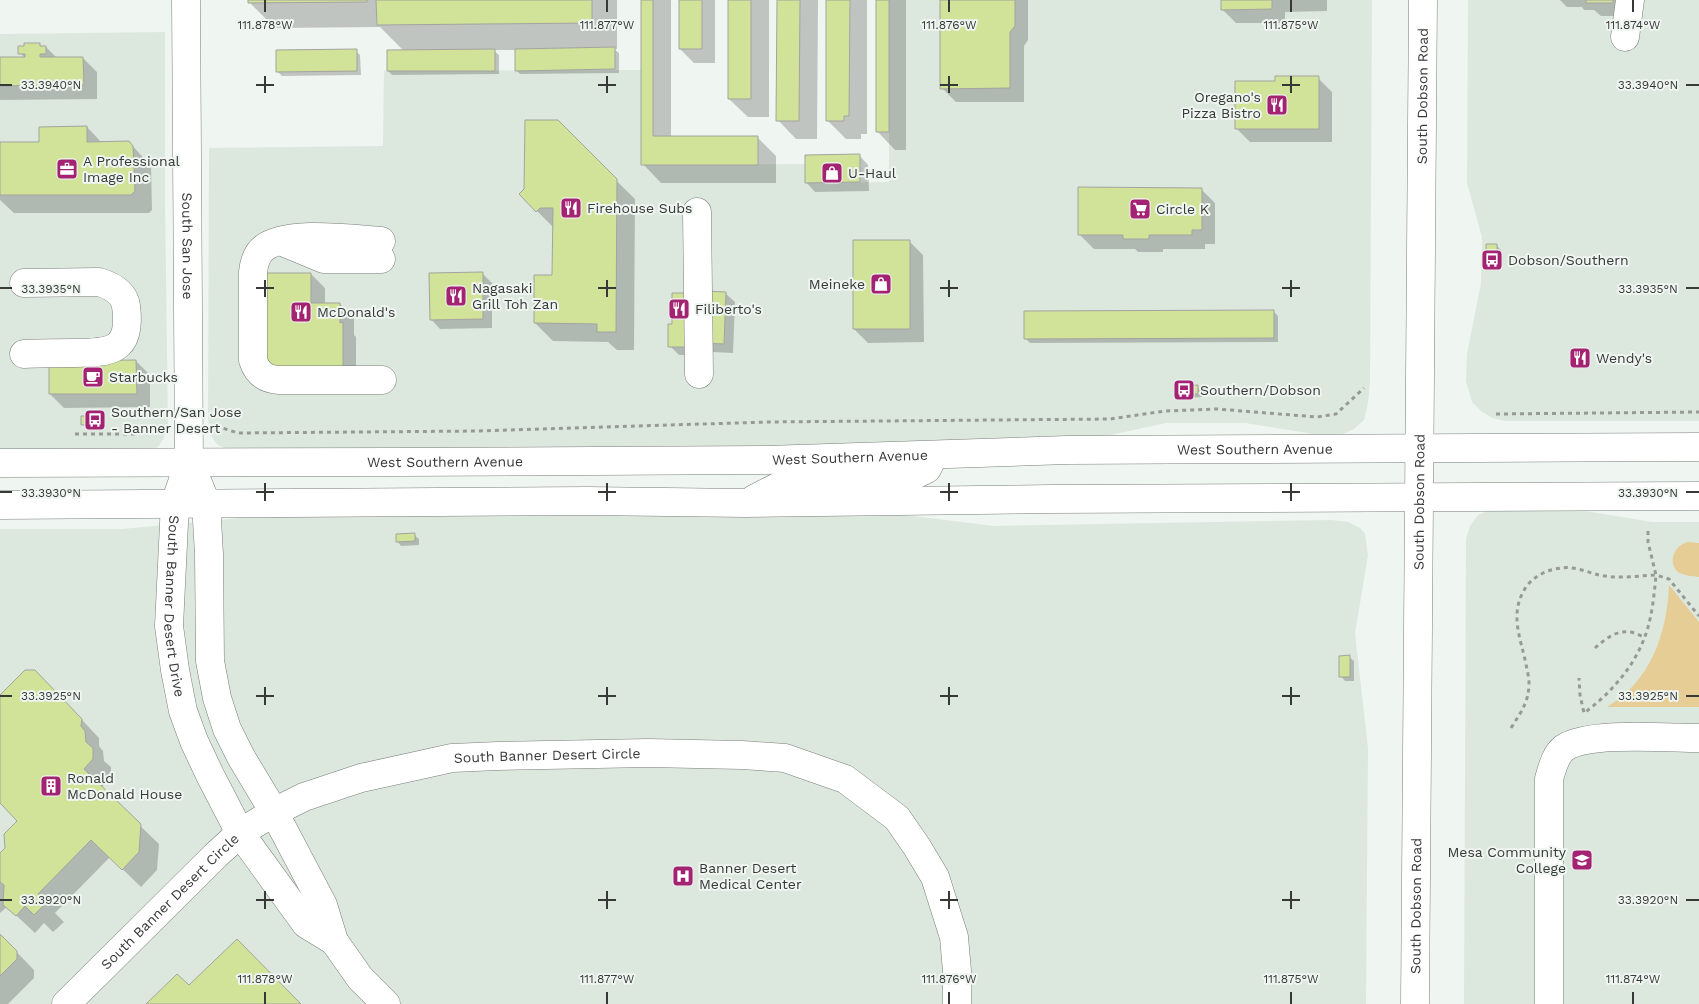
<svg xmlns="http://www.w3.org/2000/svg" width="1699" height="1004" viewBox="0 0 1699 1004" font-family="'Work Sans',sans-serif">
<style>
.built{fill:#dce8de}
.green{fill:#e6cd95}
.shadow{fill:#0003}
.building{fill:#d1e299;stroke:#a3a49f}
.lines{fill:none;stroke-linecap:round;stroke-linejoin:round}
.minor-casing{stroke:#797e7a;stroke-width:29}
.major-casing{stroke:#797e7a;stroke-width:29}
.path{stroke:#969a97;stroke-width:3;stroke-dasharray:4 4;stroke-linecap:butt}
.minor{stroke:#fff;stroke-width:28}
.major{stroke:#fff;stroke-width:28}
.ticks{fill:none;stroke:#373937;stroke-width:2}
.labels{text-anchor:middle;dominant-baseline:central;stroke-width:4;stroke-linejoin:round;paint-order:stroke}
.poi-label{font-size:14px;fill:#373937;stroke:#eff5f0;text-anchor:start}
.street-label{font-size:14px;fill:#373937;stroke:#eff5f0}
.ticks-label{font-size:12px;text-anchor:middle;fill:#373937;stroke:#eff5f0;stroke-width:4;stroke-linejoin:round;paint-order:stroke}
</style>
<rect width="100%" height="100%" fill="#eff5f0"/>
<path class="built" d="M889,0H1372L1370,382L1368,403L1364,420L1354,429L1343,434L1326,436L1245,423H1166L1106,436L704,449L229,450L218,445L213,439L210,433L208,418L209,148L383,146L384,71L641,70L642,165L805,164V183L889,182Z
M1468,0H1699V421H1505L1492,418L1481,411L1472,402L1466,381L1467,354L1481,283L1482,237L1467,183Z
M165,32V203L168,424L164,438L158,447L146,451H0V34Z
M1573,509L1652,522H1699V1004H1464L1466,539L1470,526L1478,515L1487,511Z
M872,511L994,526L1332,520L1348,522L1360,528L1365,534L1368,555L1355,633L1368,748L1366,1004H0V529H122L262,516Z"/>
<path class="green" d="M1687,542L1699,543V577C1693,576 1684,576 1678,572C1667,561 1675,546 1687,542Z
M1669,585L1699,622V707H1607C1651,681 1667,633 1669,585Z"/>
<path class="shadow" d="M249,0H617V49H614L619,53V73L520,74L516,70V50H493L499,55V74L392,75L388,71L404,51L380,27L275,28L249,2Z
M643,0H671V138H758L776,156V183H661L643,164Z
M680,0H715V63H694L680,49Z
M729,0H769V117H748L729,99Z
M778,0H818L817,139H796L778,120Z
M828,0H867V134H861V139H846L827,120Z
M877,0H906V150H895L877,131Z
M941,0H1028V40L1024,46V102H956L942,88Z
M1222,0H1327V11L1285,12V23H1236L1222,9Z
M1560,0H1626V16H1601L1594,10H1584L1582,7H1567Z
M39,45L42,47H46L57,58H83L97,72V99L0,100V59L25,58L20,53Z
M356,51L360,55L361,75L282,76L277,71Z
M1318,78L1332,92V142H1250L1236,128Z
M557,122L635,199L634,350H617L608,342L553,341L535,323L554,277V228L537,211L525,190Z
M87,127L102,143L129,142L151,166L152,210L149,213H14L0,200V143H40Z
M859,155L868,165L869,191L815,192L806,182Z
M1201,189L1215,203V244H1205V249H1163V252H1138L1135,249H1094L1080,235Z
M909,241L923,255L924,342L868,343L854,329Z
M1496,245L1501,250V269H1492L1488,264Z
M482,273L492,283V328L440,329L431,319Z
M311,274L325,288V304H340L354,318V335L356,337V384L277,385Z
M725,293L735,302L733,353L713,352L704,342Z
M1273,311L1278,316V342L1030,343L1026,339Z
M670,325L699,355H679L670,346Z
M136,361L150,375V407L64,408L50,394Z
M1198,387L1202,391V397L1185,398L1181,393Z
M99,417L104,422V428H87L83,424Z
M414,535L419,539V545L401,546L397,541Z
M1349,657L1354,661V681H1345L1341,676Z
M54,690L99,738V746L103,751L104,761L111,767V778L101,788L159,844L157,870L141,887L110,857L55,913L64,922L53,932L44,923L35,933L7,907L0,913V855L7,849L19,821L0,801V697Z
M0,935L34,970V978L8,1004H0Z"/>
<path class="building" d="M248,0H367V2L248,3Z
M376,0H592V23L377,25Z
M641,0H653V136H758V165H641Z
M679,0H702V49H679Z
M728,0H751V99H728Z
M777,0H800L799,121H776Z
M826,0H850L849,116H844V121H826Z
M876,0H889V132H876Z
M940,0H1015V26L1010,32V88L940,89Z
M1221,0H1272V9L1221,10Z
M1586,0H1613V3H1586Z
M24,43H40V46H46V54H40V57H83L84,85L0,86V57H25V54H18V46H24Z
M615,47V69L515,71V49Z
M357,49V71L276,72V50Z
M495,49V71H387V50Z
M1275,76H1319V129H1235V81H1275Z
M525,120H558L617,179L616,332H597V324L534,323V275H552L553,208H540L536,212L519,194L524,189Z
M87,126V142L129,141L133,146L135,191L131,195H0V142H39V127Z
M860,154V182L805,183V155Z
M1078,187L1202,188V230H1192V235H1149V239H1123V235H1078Z
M853,240H910V329H853Z
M1486,244H1497V265H1486Z
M483,272V319L430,320L429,273Z
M261,273H311V303H340V323L343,322V371H261Z
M704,291L726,292L724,344L702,343Z
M672,293H687L690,347H668V324H672Z
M1274,310V338L1024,339V311Z
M136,360L137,394H49V361Z
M1198,385V394H1179V386Z
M81,416H100V424L81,425Z
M415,533V541L396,542V534Z
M1350,655V677H1339V656Z
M25,670H35L82,719L81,726L85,731L86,742L93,748V759L84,769L141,824L139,852L122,870L91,840L38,894L46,903L34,915L25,906L16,916L3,905L4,885L0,882V853L5,848L4,834L17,821L0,803V695Z
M0,934L17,951V959L0,976Z
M237,939L301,1004H146L177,974L189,985Z"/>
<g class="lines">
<g class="minor-casing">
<g id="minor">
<path id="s1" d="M186,0L189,463L175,503L169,626L175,670L183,711L194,741L210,775L240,833L306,924L334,941"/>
<path d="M1625,37L1630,0"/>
<path d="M697,212L699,374"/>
<path d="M381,241C351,239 287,230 264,248C256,254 254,263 253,272V360C257,373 265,379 279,380H382"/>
<path d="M283,242L324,259H381"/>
<path d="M24,283L99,282C112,286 124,292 126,306C132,351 111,353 75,353C58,353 41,353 24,354"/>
<path d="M198,483L206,503L209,554L210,661L217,698L227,729L241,757L274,812L323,905L334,941L360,978L386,1004"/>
<path id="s2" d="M66,1004L216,855L240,833L274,812L304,797L361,778L452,758L498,756L648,753L742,755L785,758L845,779L897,818L917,847L935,877L954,937L957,971V1004"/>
<path d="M1549,1004V779C1552,769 1555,755 1564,748C1589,731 1667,738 1699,738"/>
</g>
</g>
<g class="major-casing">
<g id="major">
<path id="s3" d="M0,463L399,462L767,460L1067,450L1699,447"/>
<path d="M754,499L787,482L889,478L912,476L927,469L934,455"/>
<path d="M0,505L587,501L746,503L1052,499L1699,496"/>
<path id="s4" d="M1415,1004L1423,0"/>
</g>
</g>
<path class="path" d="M1496,414L1699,412
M216,426L238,433L478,431L767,422L1110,419L1165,411L1217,409L1317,417L1336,414L1364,388
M75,434H137L163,426
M1648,531V542L1656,575L1669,579L1699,616
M1595,648C1604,640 1616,630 1629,632C1634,632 1640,636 1645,637
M1511,728C1521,712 1529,702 1529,683C1529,677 1527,670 1526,664C1520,636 1509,613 1526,587C1534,576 1548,569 1562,568C1574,566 1587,572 1599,575C1618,579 1637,576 1656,575C1654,596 1652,619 1644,639C1633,668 1609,695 1584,713L1580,695L1579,678"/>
<use href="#minor" class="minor"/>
<use href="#major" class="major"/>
</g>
<path class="ticks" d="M265,0V12M607,0V12M949,0V12M1291,0V12M1633,0V12M265,76V93M607,76V93M949,76V93M1291,76V93M0,85H12M256,85H274M598,85H616M940,85H958M1282,85H1300M1686,85H1699M265,280V297M607,280V297M949,280V297M1291,280V297M0,288H12M256,288H274M598,288H616M940,288H958M1282,288H1300M1686,288H1699M265,483V501M607,483V501M949,483V501M1291,483V501M0,492H12M256,492H274M598,492H616M940,492H958M1282,492H1300M1686,492H1699M265,687V705M607,687V705M949,687V705M1291,687V705M0,696H12M256,696H274M598,696H616M940,696H958M1282,696H1300M1686,696H1699M265,891V909M607,891V909M949,891V909M1291,891V909M0,900H12M256,900H274M598,900H616M940,900H958M1282,900H1300M1686,900H1699M265,992V1004M607,992V1004M949,992V1004M1291,992V1004M1633,992V1004"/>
<defs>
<g id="restaurant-square" transform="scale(1.125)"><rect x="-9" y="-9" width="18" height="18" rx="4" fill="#a32272" stroke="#eff5f0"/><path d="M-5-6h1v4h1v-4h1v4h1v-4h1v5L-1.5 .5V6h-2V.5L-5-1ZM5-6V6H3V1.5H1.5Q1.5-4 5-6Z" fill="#fff"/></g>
<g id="office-square" transform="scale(1.125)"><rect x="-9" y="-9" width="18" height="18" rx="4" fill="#a32272" stroke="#eff5f0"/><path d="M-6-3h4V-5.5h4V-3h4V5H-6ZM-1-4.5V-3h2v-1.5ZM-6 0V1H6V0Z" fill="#fff"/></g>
<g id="shop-square" transform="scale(1.125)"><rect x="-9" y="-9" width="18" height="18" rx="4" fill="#a32272" stroke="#eff5f0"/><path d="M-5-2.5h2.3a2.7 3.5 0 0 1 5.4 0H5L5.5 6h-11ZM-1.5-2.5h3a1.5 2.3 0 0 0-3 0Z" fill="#fff"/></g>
<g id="supermarket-square" transform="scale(1.125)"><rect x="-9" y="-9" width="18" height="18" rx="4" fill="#a32272" stroke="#eff5f0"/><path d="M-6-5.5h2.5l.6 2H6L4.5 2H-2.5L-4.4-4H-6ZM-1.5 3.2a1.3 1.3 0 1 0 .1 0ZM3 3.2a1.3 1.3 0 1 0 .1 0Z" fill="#fff"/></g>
<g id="bus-square" transform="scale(1.125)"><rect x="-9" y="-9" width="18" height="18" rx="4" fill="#a32272" stroke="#eff5f0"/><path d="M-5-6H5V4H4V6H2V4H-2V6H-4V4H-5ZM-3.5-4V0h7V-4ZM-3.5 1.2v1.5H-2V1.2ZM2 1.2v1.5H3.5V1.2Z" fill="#fff"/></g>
<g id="cafe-square" transform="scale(1.125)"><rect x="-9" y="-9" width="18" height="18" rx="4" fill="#a32272" stroke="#eff5f0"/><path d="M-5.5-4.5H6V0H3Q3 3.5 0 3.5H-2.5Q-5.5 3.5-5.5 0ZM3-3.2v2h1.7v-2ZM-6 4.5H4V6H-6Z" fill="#fff"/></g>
<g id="building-square" transform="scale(1.125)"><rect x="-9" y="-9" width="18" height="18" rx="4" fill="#a32272" stroke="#eff5f0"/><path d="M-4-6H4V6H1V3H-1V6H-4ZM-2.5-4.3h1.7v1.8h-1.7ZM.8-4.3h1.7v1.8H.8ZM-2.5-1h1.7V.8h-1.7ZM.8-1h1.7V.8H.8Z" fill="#fff"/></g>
<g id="university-square" transform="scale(1.125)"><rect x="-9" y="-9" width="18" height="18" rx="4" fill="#a32272" stroke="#eff5f0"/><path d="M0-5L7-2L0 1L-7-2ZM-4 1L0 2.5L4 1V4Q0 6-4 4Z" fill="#fff"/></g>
<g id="hospital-square" transform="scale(1.125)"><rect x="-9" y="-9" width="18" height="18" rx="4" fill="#a32272" stroke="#eff5f0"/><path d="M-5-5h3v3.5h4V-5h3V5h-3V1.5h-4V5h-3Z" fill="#fff"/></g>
</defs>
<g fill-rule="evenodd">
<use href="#restaurant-square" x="1277" y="105"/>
<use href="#office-square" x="67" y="169"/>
<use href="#shop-square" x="832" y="173"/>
<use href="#restaurant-square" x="571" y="208"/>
<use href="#supermarket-square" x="1140" y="209"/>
<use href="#bus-square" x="1492" y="260"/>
<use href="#shop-square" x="881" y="284"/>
<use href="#restaurant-square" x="456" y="296"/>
<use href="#restaurant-square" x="679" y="309"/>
<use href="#restaurant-square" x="301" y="312"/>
<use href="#restaurant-square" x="1580" y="358"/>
<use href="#cafe-square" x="93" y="377"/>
<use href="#bus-square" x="1184" y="390"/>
<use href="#bus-square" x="95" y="420"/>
<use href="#building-square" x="51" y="786"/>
<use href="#university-square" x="1582" y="860"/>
<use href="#hospital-square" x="683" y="876"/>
</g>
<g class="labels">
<g class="poi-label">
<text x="1261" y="97" text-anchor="end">Oregano's<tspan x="1261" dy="16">Pizza Bistro</tspan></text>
<text x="83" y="161">A Professional<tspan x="83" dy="16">Image Inc</tspan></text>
<text x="848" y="173">U-Haul</text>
<text x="587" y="208">Firehouse Subs</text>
<text x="1156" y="209">Circle K</text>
<text x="1508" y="260">Dobson/Southern</text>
<text x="865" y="284" text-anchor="end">Meineke</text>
<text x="472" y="288">Nagasaki<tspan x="472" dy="16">Grill Toh Zan</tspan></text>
<text x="695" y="309">Filiberto's</text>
<text x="317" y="312">McDonald's</text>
<text x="1596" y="358">Wendy's</text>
<text x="109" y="377">Starbucks</text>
<text x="1200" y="390">Southern/Dobson</text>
<text x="111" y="412">Southern/San Jose<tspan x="111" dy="16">- Banner Desert</tspan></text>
<text x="67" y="778">Ronald<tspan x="67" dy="16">McDonald House</tspan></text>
<text x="1566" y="852" text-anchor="end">Mesa Community<tspan x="1566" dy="16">College</tspan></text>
<text x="699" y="868">Banner Desert<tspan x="699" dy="16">Medical Center</tspan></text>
</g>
<g class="street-label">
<text stroke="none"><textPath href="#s4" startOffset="908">South Dobson Road</textPath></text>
<text stroke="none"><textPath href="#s1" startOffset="246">South San Jose</textPath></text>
<text stroke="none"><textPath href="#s3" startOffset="1255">West Southern Avenue</textPath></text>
<text stroke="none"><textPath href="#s3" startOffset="850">West Southern Avenue</textPath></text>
<text stroke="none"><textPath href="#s3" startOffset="445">West Southern Avenue</textPath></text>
<text stroke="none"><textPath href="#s4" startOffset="502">South Dobson Road</textPath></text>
<text stroke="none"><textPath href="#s1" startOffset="609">South Banner Desert Drive</textPath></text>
<text stroke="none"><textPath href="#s2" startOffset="566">South Banner Desert Circle</textPath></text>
<text stroke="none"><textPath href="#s2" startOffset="146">South Banner Desert Circle</textPath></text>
<text stroke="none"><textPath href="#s4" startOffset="98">South Dobson Road</textPath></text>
</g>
</g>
<g class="ticks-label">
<text x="265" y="29">111.878°W</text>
<text x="607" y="29">111.877°W</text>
<text x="949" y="29">111.876°W</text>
<text x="1291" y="29">111.875°W</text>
<text x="1633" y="29">111.874°W</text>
<text x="51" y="89">33.3940°N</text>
<text x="1648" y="89">33.3940°N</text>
<text x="51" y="293">33.3935°N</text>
<text x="1648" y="293">33.3935°N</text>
<text x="51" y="497">33.3930°N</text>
<text x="1648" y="497">33.3930°N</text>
<text x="51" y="700">33.3925°N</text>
<text x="1648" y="700">33.3925°N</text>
<text x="51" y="904">33.3920°N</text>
<text x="1648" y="904">33.3920°N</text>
<text x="265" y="983">111.878°W</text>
<text x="607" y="983">111.877°W</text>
<text x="949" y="983">111.876°W</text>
<text x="1291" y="983">111.875°W</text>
<text x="1633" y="983">111.874°W</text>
</g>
</svg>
